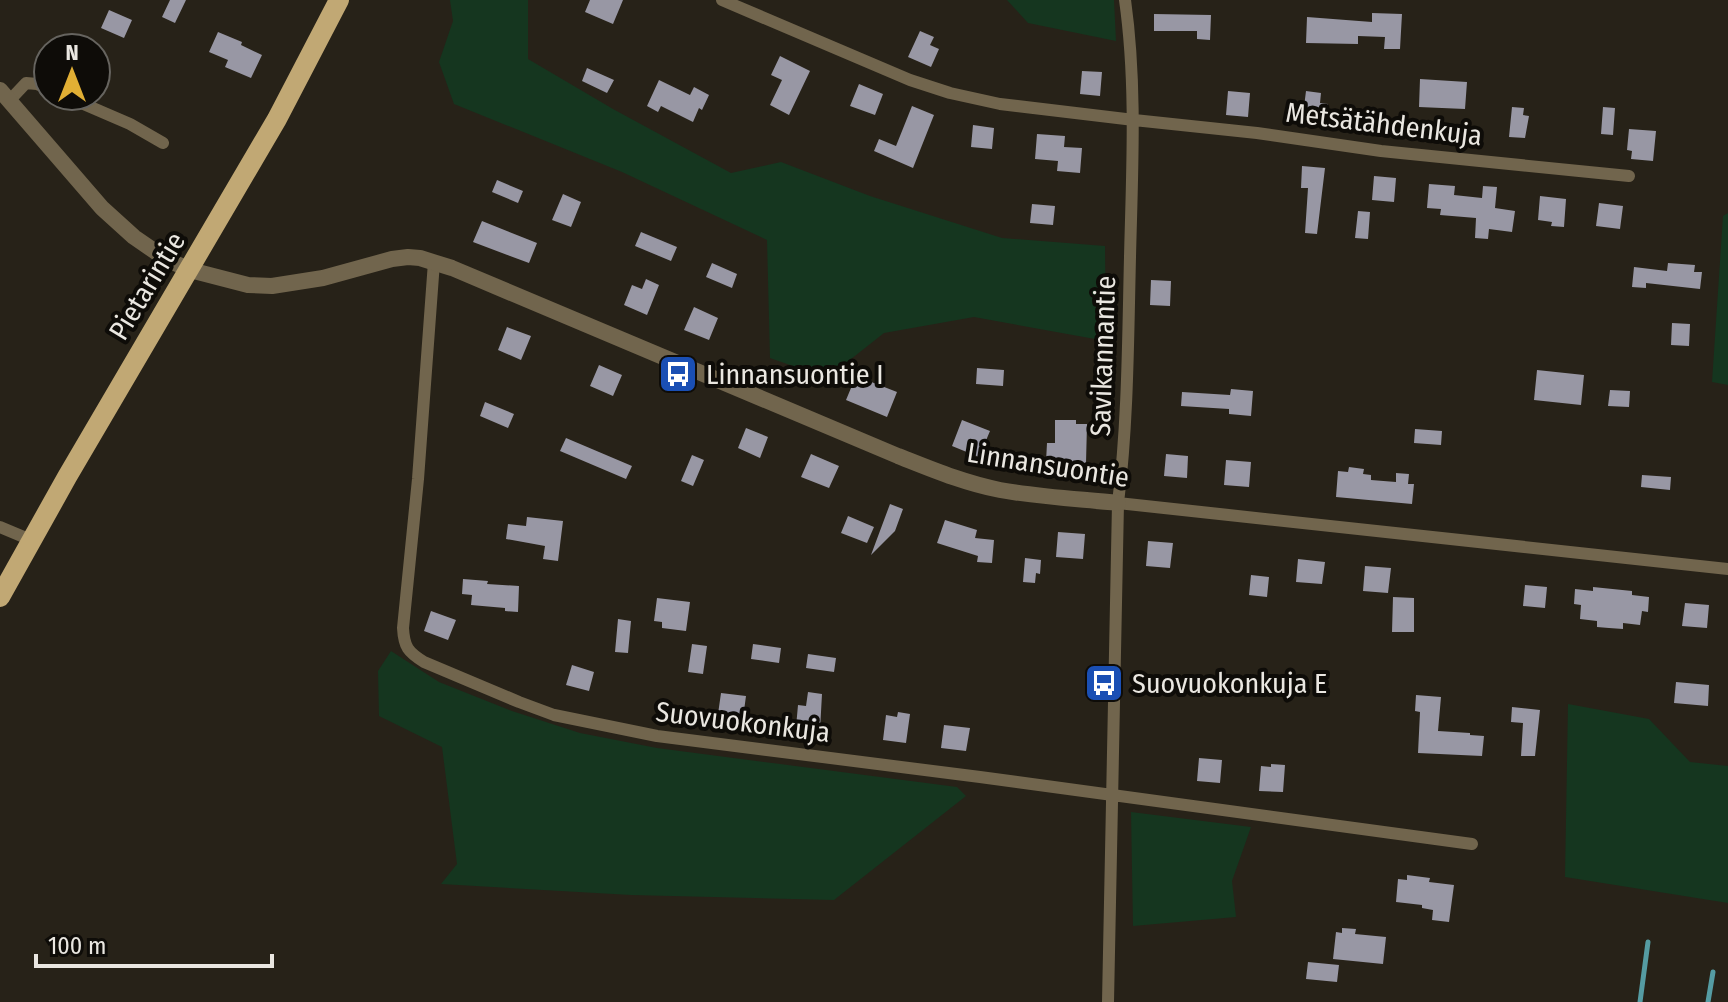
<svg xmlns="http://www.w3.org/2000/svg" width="1728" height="1002" viewBox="0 0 1728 1002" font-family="'Fira Sans Condensed',sans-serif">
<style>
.green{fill:#15361f}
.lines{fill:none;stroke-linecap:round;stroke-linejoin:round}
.stream{stroke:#559ca3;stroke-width:5}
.building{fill:#9897a4}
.minor{stroke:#71654d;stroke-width:12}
.tertiary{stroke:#71654d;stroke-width:16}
.primary{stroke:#c1a874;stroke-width:20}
.labels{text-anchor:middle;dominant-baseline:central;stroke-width:8;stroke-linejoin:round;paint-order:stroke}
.street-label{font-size:28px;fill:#eae7e1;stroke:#0e0c08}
.poi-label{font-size:28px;fill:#eae7e1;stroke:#0e0c08;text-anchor:start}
</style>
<rect width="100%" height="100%" fill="#272218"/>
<path class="green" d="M450,0H528V59L613,109L731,173L781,162L870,196L1002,238L1105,246L1106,341L974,317L884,333L827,378L770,358L767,240L622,172L454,104L439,62L453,21Z
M1007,0H1114L1116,41L1028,23Z
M1728,213V385L1712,382L1723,216Z
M391,651L439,682L512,711L580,733L657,748L957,787L966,796L834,900L631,895L441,884L457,864L442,747L379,716L378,671Z
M1568,704L1649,719L1690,762L1728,766V903L1565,877Z
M1131,812L1251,827L1232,881L1236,917L1133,926Z"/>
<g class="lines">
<path class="stream" d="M1640,1002L1648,942
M1708,1002L1713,972"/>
</g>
<path class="building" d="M170,0H186L175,23L162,17Z
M590,0H623L613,24L585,12Z
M109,10L132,20L124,38L101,28Z
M1372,13L1402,14L1400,49H1384L1385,37L1358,36V44L1306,43L1307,17L1372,22Z
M1154,14L1211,15L1210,40L1197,39V31H1154Z
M920,31L934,37L930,45L939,49L931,67L908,57Z
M218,32L242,42L241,45L262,55L251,78L225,67L228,60L209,52Z
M780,56L810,71L789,115L770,105L782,80L771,75Z
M587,68L614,80L607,93L582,81Z
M1082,71L1102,72L1100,96L1080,94Z
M1420,79L1467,82L1465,109L1419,107Z
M659,80L690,95L694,87L709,95L702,110L699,108L693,122L661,106L658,112L647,106Z
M859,84L883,94L875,115L850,106Z
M1228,91L1250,93L1248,117L1226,115Z
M1306,91L1321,93L1320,103L1328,104L1326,125L1302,123Z
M912,106L934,115L913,168L874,151L879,139L896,146Z
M1512,107L1524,108L1523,115L1529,116L1525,138L1509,137Z
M1603,107L1615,108L1613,135L1601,134Z
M973,125L994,128L992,149L971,147Z
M1629,129L1656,131L1653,161L1631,159L1632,151L1627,150Z
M1037,134L1065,136L1064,147L1082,148L1080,173L1057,171L1058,161L1035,159Z
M1302,166L1325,168L1317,234L1305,233L1308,188H1301Z
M1374,176L1396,178L1394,202L1372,200Z
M497,180L523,191L518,203L492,192Z
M1429,184L1455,186L1454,195L1482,198L1483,186L1497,187L1495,208L1515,211L1512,232L1489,229L1488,239L1475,238L1476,218L1440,215L1441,209L1427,208Z
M563,194L581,202L571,227L552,220Z
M1540,196L1566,199L1564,227L1551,226L1552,222L1538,220Z
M1599,203L1623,206L1620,229L1596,226Z
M1032,204L1055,206L1053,225L1030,223Z
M1358,211L1370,212L1368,239L1355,238Z
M482,221L537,243L529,263L473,242Z
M641,232L677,247L671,261L635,246Z
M712,263L737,274L732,288L706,277Z
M1668,263L1695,265L1694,272H1702L1700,289L1646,283V288L1632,287L1634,267L1667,271Z
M646,279L659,285L647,315L624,305L632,285L642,289Z
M1151,280L1171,281L1170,306L1150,305Z
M694,307L718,318L709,340L684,330Z
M1672,323L1690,324L1689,346L1671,345Z
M507,327L531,336L521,360L498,350Z
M599,365L622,375L613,396L590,386Z
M977,368L1004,370L1003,386L976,384Z
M1537,370L1584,375L1581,405L1534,400Z
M856,376L897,392L887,417L846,400Z
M1231,389L1253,391L1251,416L1229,414V409L1181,406L1182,392L1230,395Z
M1610,390L1630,391L1629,407L1608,406Z
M485,402L514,414L508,428L480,416Z
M962,420L990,431L979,457L952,446Z
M1055,420H1076V424H1087L1086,463L1046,462L1047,443H1055Z
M746,428L768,437L760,458L738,448Z
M1415,429L1442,431L1441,445L1414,443Z
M566,438L632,466L626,479L560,451Z
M811,454L839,466L829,488L801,477Z
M1166,454L1188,456L1187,478L1164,476Z
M692,455L704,460L693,486L681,481Z
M1226,460L1251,462L1249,487L1224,485Z
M1349,467L1364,469L1363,474L1371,475V480L1396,482V473L1409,474L1408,484H1414L1412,504L1336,497L1338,471L1348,472Z
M1642,475L1671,477L1670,490L1641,487Z
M890,504L903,509L895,531L871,555Z
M848,516L874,527L867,543L841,533Z
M527,517L563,521L558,561L543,559L545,546L506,539L508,524L526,526Z
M945,520L977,530L975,538L994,540L992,563L977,562L978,556L937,543Z
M1058,532L1085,534L1083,559L1056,557Z
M1148,541L1173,543L1170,568L1146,566Z
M1025,558L1041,560L1040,574L1036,573L1035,583L1023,582Z
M1298,559L1325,562L1322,584L1296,582Z
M1365,566L1391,568L1388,593L1363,591Z
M1251,575L1269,577L1267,597L1249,595Z
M463,579L488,581L487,584L519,586L518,612L505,611V608L471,605L472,595L462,594Z
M1525,585L1547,587L1545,608L1523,606Z
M1593,587L1632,591V595L1649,597L1648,612L1642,611L1640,625L1623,623V629L1609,628L1597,627V621L1580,619L1581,605L1574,604L1575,589L1593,591Z
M1393,597L1414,598V632H1392Z
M657,598L690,602L686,631L662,628V622L654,621Z
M1685,603L1709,605L1707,628L1682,626Z
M431,611L456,620L448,640L424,631Z
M618,619L631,621L628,653L615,652Z
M692,644L707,646L703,674L688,672Z
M753,644L781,648L779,663L751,659Z
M808,654L836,658L834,672L806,668Z
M572,665L594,672L589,691L566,685Z
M1676,682L1709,685L1708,706L1674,703Z
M808,692L822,694L820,730L796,727L798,705L806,706Z
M721,693L746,696L743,718L718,714Z
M1416,695L1441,697L1438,731L1470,733V735L1484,736L1482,756L1418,753L1420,712L1415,711Z
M1512,707L1540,710L1535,756H1521L1523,723L1511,722Z
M898,712L910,714L906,743L883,740L886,715L897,717Z
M944,725L970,728L966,751L941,748Z
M1199,758L1222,760L1220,783L1197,781Z
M1271,764L1285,765L1283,792L1259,791L1261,766L1271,767Z
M1407,875L1430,878L1429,882L1454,885L1449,922L1432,920L1433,910L1422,908V905L1396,902L1398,879L1407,880Z
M1342,928L1356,929L1355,934L1386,937L1383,964L1333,959L1336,932L1342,933Z
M1308,962L1339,965L1337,982L1306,979Z"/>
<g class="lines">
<path class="minor" d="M722,0L910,80L950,93L1000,104L1134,120L1257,133L1381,151L1629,176
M65,96L130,124L163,143
M10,100L26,83L37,84L48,88
M434,262L418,479L403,628C404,647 408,652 424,662L519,702L554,715L657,736L980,777L1472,844
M1118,503L1728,569
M0,527L31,540
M1108,1002L1118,503C1128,421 1128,339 1130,257C1132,172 1137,85 1125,0"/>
<path class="tertiary" d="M0,90L102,208L134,237L166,259L190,270L248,285L272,286L323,278L392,259L408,257L420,258L452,268L898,456C931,469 964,483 1000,490C1039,497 1079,499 1118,503"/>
<path class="primary" d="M0,597L67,477L277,119L339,0"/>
</g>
<defs>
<g id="bus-square" transform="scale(2)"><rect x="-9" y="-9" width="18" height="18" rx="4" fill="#1a4fb4" stroke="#0e0c08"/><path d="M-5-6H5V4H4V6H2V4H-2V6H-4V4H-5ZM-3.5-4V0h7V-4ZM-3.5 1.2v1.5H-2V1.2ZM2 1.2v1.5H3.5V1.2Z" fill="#fff"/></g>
</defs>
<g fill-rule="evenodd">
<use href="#bus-square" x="678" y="374"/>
<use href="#bus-square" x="1104" y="683"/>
</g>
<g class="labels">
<g class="street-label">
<text transform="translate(1384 124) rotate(7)">Metsätähdenkuja</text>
<text transform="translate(147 286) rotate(-59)">Pietarintie</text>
<text transform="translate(1103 356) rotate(-88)">Savikannantie</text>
<text transform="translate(1048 465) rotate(9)">Linnansuontie</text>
<text transform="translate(743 722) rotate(7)">Suovuokonkuja</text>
</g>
<g class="poi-label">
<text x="706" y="374">Linnansuontie I</text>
<text x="1132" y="683">Suovuokonkuja E</text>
</g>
</g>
<g transform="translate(72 72)"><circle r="38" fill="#0e0c08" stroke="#66645f" stroke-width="2"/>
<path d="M0-6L14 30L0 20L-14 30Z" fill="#e1af34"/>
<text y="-12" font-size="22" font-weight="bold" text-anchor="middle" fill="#eae7e1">N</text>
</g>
<path d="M36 954v12h236v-12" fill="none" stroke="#eae7e1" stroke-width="4"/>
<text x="48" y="954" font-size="24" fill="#eae7e1" stroke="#0e0c08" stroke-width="6" paint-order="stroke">100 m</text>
</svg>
